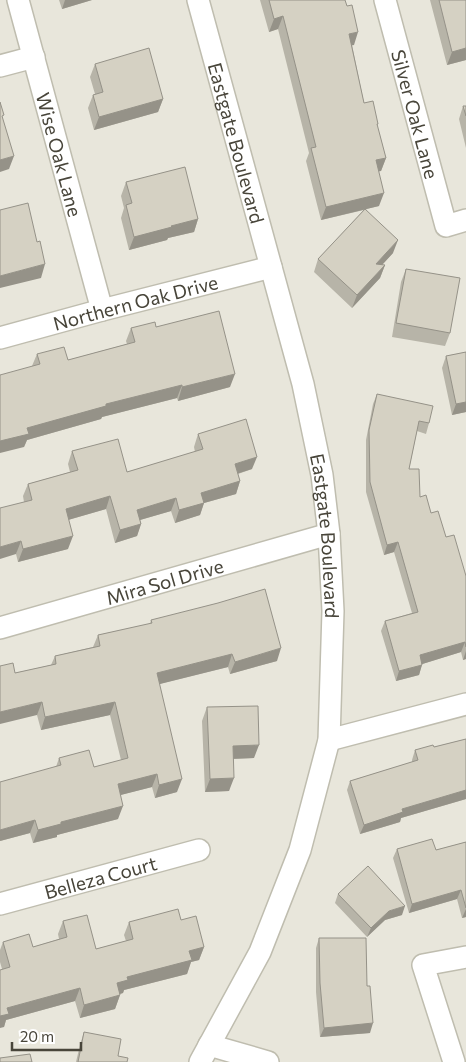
<svg xmlns="http://www.w3.org/2000/svg" width="466" height="1062" viewBox="0 0 466 1062" font-family="Commissioner,sans-serif">
<style>
.residential{fill:#e8e6db}
.lines{fill:none;stroke-linecap:round;stroke-linejoin:round}
.minor-casing{stroke:#bfbdaf;stroke-width:24}
.minor{stroke:#fff;stroke-width:21}
.wall{fill:#b7b4a8}
.shaded-wall{fill:#959288}
.building{fill:#d5d1c3;stroke:#959288}
.labels{text-anchor:middle;dominant-baseline:central;stroke-width:5;stroke-linejoin:round;paint-order:stroke}
.street-label{font-size:19px;fill:#48453a;stroke:#fff}
</style>
<rect width="100%" height="100%" fill="#f4f3ec"/>
<path class="residential" d="M0,0H466V1062H0Z"/>
<g class="lines">
<g class="minor-casing">
<g id="minor">
<path id="s1" d="M18,0L102,310"/>
<path id="s2" d="M198,0L303,384L322,475L329,534L333,611L329,740L300,850L260,952L200,1062"/>
<path id="s3" d="M385,0L446,226L466,220"/>
<path d="M0,66L34,57"/>
<path id="s4" d="M0,338L102,310L271,267"/>
<path id="s5" d="M0,628L329,534"/>
<path d="M329,740L466,704"/>
<path id="s6" d="M0,904L199,850"/>
<path d="M209,1045L268,1062"/>
<path d="M454,1062L423,965L466,957"/>
</g>
</g>
<use href="#minor" class="minor"/>
</g>
<path class="wall" d="M59,0H92L62,9Z
M260,0H345L354,45H352L364,103L378,124L377,125L386,158L381,171H378L379,206L366,209L393,253L382,265H385L380,278L352,308L314,272L318,259L364,210L321,220L306,161L309,153L278,29L269,32Z
M430,0H466V60L447,65Z
M95,64L163,99L158,112L94,130L88,108L93,95L95,94L90,77Z
M463,106H466V148L459,119Z
M126,182L198,219L194,232L168,238L167,240L129,250L121,218L124,208L121,196Z
M406,269L450,333L445,346L392,337L401,282Z
M156,327L230,387L178,401L177,398L102,417L101,419L27,440L24,447L32,366L37,354L68,360L127,344L126,341L131,328Z
M466,352V412L452,415L442,368L446,356Z
M377,394L429,423L426,434L417,431L409,469L420,497L431,513L446,537L466,576V659L463,660L461,652L422,664L419,675L396,681L381,631L385,621L412,613L394,552L384,555L366,492V440L373,404Z
M198,434L252,469L238,474L240,481L236,494L204,503L200,515L175,523L171,511L140,520L141,524L137,536L115,543L106,509L68,520V549L18,562L16,554L24,502L23,496L28,484L70,472L68,464L72,451L127,472L195,452L194,447Z
M151,620L277,661L230,674L228,667L159,684L177,792L155,798L152,787L120,795L118,819L57,835V837L33,843L30,833L0,841L56,767L59,758L94,767L121,760L110,715L41,730L37,715L15,673L51,665L55,656L93,647L98,635L150,624Z
M207,707L254,758L233,759L229,791L205,792L202,721Z
M466,739V800V799L401,818L400,822L360,834L347,790L350,781L412,762V760L415,750L434,747Z
M466,842V917L462,918L457,899L409,913L393,858L397,849L436,850Z
M338,894L402,915L385,920L367,937L335,903Z
M181,920L204,947L199,960L191,962L187,974L124,990L123,993L120,994V995L115,1009L80,1018L75,1001L6,1020L4,1027L2,969L0,962V950L3,942L33,947L59,939L58,934L63,921L96,949L126,941L124,935L129,922Z
M319,938L367,986L370,1033L320,1037L316,992V948Z
M84,1032L118,1056L127,1062H76L80,1045Z"/>
<path class="shaded-wall" d="M65,0H92L62,9Z
M283,16L278,29L269,32L274,19Z
M358,32L354,45L344,47L349,34Z
M466,48V60L447,65L452,52Z
M163,99L158,112L94,130L99,117Z
M14,156L9,169L0,172V160Z
M386,158L381,171L371,173L376,160Z
M384,193L379,206L321,220L326,207Z
M198,219L194,232L168,238L167,240L129,250L134,237L171,226Z
M398,240L393,253L371,277L376,264Z
M45,264L41,278L0,288V276Z
M385,265L380,278L352,308L357,295Z
M235,374L230,387L178,401L182,387Z
M182,385L177,398L102,417L101,419L27,440L24,447L0,453V441L27,428L106,404Z
M466,402V412L452,415L456,404Z
M257,457L252,469L230,476L235,464Z
M240,481L236,494L204,503L200,515L175,523L179,510L201,493Z
M110,496L106,509L61,522L66,509Z
M176,498L171,511L133,522L137,510Z
M141,524L137,536L115,543L120,530Z
M73,536L68,549L18,562L23,549Z
M21,541L16,554L0,559V547Z
M398,542L394,552L384,555L387,545Z
M465,642L461,652L416,666L420,655Z
M281,648L277,661L230,674L235,662Z
M466,651V659L463,660Z
M232,654L228,667L152,686L157,673Z
M422,665L419,675L396,681L399,671Z
M42,702L37,715L0,724V712Z
M115,702L110,715L41,730L45,717Z
M259,745L254,758L228,759L233,746Z
M157,774L152,787L113,797L118,784Z
M234,778L229,791L205,792L210,779Z
M182,779L177,792L155,798L159,785Z
M466,790V799L401,818L400,822L360,834L364,825L402,809Z
M123,806L118,819L57,835V837L33,843L38,830L61,822Z
M35,820L30,833L0,841V830Z
M461,890L457,899L409,913L412,904Z
M405,906L402,915L385,920L367,937L371,928L389,911Z
M466,908V917L462,918L466,909Z
M204,947L199,960L191,962L187,974L124,990L123,993L112,996L117,983L127,977L189,951Z
M80,988L75,1001L6,1020L4,1027L0,1028V1016L7,1008Z
M120,995L115,1009L80,1018L84,1005Z
M373,1023L370,1033L320,1037L324,1028Z"/>
<path class="building" d="M269,0H345L347,6L352,5L358,32L349,34L364,103L373,101L378,124H377L386,158L376,160L384,193L326,207L311,148L316,147L283,16L274,19Z
M439,0H466V48L452,52Z
M149,48L163,99L99,117L93,95L103,92L95,64Z
M0,102L4,115L2,116L14,156L0,160Z
M463,106H466V116Z
M185,167L198,219L171,226L172,227L134,237L126,205L132,203L126,182Z
M28,203L37,242L40,241L45,264L0,276V210Z
M365,209L398,240L376,264L385,265L357,295L318,259Z
M406,269L460,278L450,333L396,323Z
M219,311L235,374L182,387V385L106,404V406L27,428L29,434L0,441V375L40,364L37,354L64,347L68,360L135,342L131,328L155,322L156,327Z
M466,352V402L456,404L446,356Z
M377,394L433,406L429,423L419,421L409,469H419L420,497L426,495L431,513L438,511L446,537L454,535L466,576V647L465,642L420,655L422,665L399,671L385,621L418,612L398,542L387,545L370,482L369,430Z
M246,419L257,457L235,464L240,481L201,493L204,503L179,510L176,498L137,510L141,524L120,530L110,496L66,509L73,536L23,549L21,541L0,547V508L32,500L28,484L78,470L72,451L118,439L127,472L203,449L198,434Z
M265,589L281,648L235,662L232,654L157,673L182,779L159,785L157,774L118,784L123,806L61,822V824L38,830L35,820L0,830V782L61,765L59,758L89,750L94,767L128,758L115,702L45,717L42,702L0,712V666L13,663L15,673L56,664L55,656L100,646L98,635L152,623L151,620L218,603Z
M258,706L259,745L233,746L234,778L210,779L207,707Z
M466,739V790L402,809L403,812L364,825L350,781L418,760L415,750L433,745L434,747Z
M432,839L436,850L466,842V908L461,890L412,904L397,849Z
M368,866L405,906L389,911L371,928L338,894Z
M178,909L181,920L196,916L204,947L189,951L192,960L127,977L128,980L117,983L120,995L84,1005L80,988L7,1008L9,1014L0,1016V970L10,967L3,942L29,934L33,947L67,937L63,921L87,915L96,949L133,939L129,922Z
M319,938H366L367,986H370L373,1023L324,1028L320,983Z
M84,1032L121,1039L118,1056L128,1058L127,1062H78Z
M30,1054L32,1062H0V1058Z"/>
<g class="labels">
<g class="street-label">
<text stroke="none"><textPath href="#s3" startOffset="118">Silver Oak Lane</textPath></text>
<text stroke="none"><textPath href="#s2" startOffset="148">Eastgate Boulevard</textPath></text>
<text stroke="none"><textPath href="#s1" startOffset="160">Wise Oak Lane</textPath></text>
<text stroke="none"><textPath href="#s4" startOffset="140">Northern Oak Drive</textPath></text>
<text stroke="none"><textPath href="#s2" startOffset="552">Eastgate Boulevard</textPath></text>
<text stroke="none"><textPath href="#s5" startOffset="171">Mira Sol Drive</textPath></text>
<text stroke="none"><textPath href="#s6" startOffset="104">Belleza Court</textPath></text>
</g>
</g>
<path d="M12 1042v8h69v-8" fill="none" stroke="#48453a" stroke-width="2.5"/>
<text x="20" y="1042" font-size="15" fill="#48453a" stroke="#ffffff" stroke-width="4" paint-order="stroke">20 m</text>
</svg>
